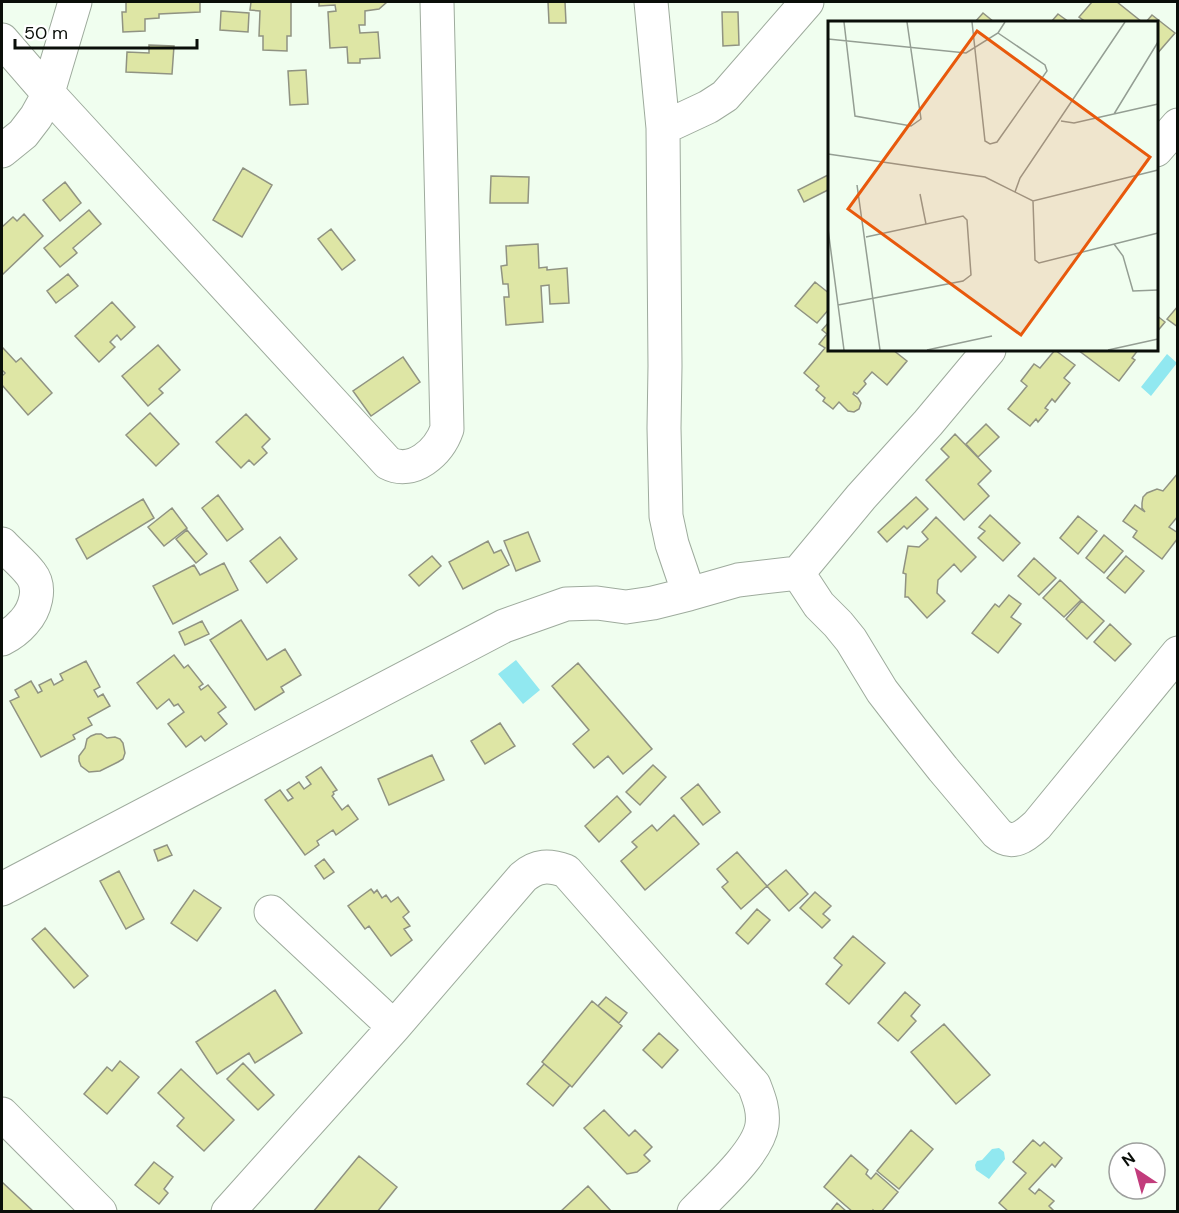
<svg xmlns="http://www.w3.org/2000/svg" width="1179" height="1213" viewBox="0 0 1179 1213" font-family="'DM Sans',sans-serif">
<style>
.water{fill:#91e8f0}
.building{fill:#dee6a5;stroke:#909382;stroke-width:1.5}
.lines{fill:none;stroke-linecap:round;stroke-linejoin:round}
.minor-casing{stroke:#9eab9d;stroke-width:35}
.minor{stroke:#fff;stroke-width:33}
.inset-road{fill:none;stroke:#949e93;stroke-width:1.5}
.view{fill:#e8590c;fill-opacity:0.15;stroke:#e8590c;stroke-width:3}
.inset-edge{fill:none;stroke:#0a0e09;stroke-width:3}
</style>
<rect width="100%" height="100%" fill="#f0feef"/>
<path class="water" d="M1167,354L1177,363L1151,396L1141,387Z
M516,660L540,690L523,704L498,674Z
M999,1148L1004,1152L1005,1159L989,1179L976,1170L975,1165L977,1161L982,1160L992,1149Z"/>
<path class="building" d="M126,2H200V12L159,14V18L145,19V31L123,32L122,12H126Z
M251,2H291V36H287V51L263,50V36H259L260,11L250,10Z
M319,2H387L379,9L365,11V25H359L360,33L378,32L380,58L360,59V63H348L347,47L330,48L328,12L336,11L335,5L319,6Z
M548,2H565L566,23H549Z
M1092,2H1117L1142,22H1086L1079,17Z
M221,11L249,13L248,32L220,30Z
M722,12H738L739,45L723,46Z
M983,13L994,22H975Z
M1058,14L1069,22H1051Z
M1152,15L1175,33L1156,55V22H1146Z
M149,45L174,46L172,74L126,72L127,52L149,53Z
M306,70L308,104L290,105L288,71Z
M243,168L272,185L242,237L213,220Z
M830,174V189L804,202L798,190Z
M491,176L529,177L528,203H490Z
M65,182L81,203L60,221L43,200Z
M89,210L101,224L73,248L77,253L60,267L44,248Z
M24,214L43,236L2,275V227L13,217L17,221Z
M331,229L355,260L342,270L318,239Z
M538,244L539,268L547,267V270L567,268L569,303L550,304L549,285L541,286L543,322L506,325L504,297H509L508,284H503L501,266L507,265L506,246Z
M68,274L78,286L56,303L47,291Z
M815,282L830,294V308L817,323L795,306Z
M112,302L135,327L121,340L117,335L110,342L115,347L99,362L75,336Z
M1178,306V327L1167,319Z
M1156,315L1165,322L1156,333Z
M830,321V350H893L907,361L887,385L872,372L864,381L866,384L857,394L854,392L853,394L858,398L861,403L859,409L854,412L848,411L839,402L833,409L823,401L825,398L816,390L819,386L804,373L825,348L819,344L827,334L822,330Z
M158,345L180,370L159,389L163,393L148,406L122,376Z
M3,348L16,362L21,358L52,393L28,415L2,385V376L5,373L2,370V349Z
M1055,350L1075,365L1064,378L1070,383L1055,402L1052,399L1045,408L1048,410L1038,422L1036,419L1030,426L1008,409L1027,386L1021,381L1034,364L1040,368Z
M1078,350H1138L1132,358L1135,360L1119,381Z
M403,357L420,382L371,416L353,391Z
M150,413L179,444L156,466L126,435Z
M246,414L270,439L262,447L267,453L254,465L249,460L241,468L216,442Z
M986,424L999,437L978,457L966,444Z
M955,434L991,471L978,484L989,496L964,520L926,480L949,457L941,449Z
M1178,473V516L1169,527L1178,533V538L1162,559L1133,537L1137,531L1123,521L1135,505L1145,512L1142,508V503L1143,497L1147,493L1157,489L1163,491Z
M218,495L243,529L227,541L202,508Z
M916,497L928,509L907,529L904,526L887,542L878,532Z
M143,499L154,518L87,559L76,539Z
M172,508L187,528L164,546L148,527Z
M990,515L1020,543L1003,561L978,538L985,531L979,527Z
M1078,516L1097,531L1078,554L1060,538Z
M936,517L976,557L961,572L954,564L938,580L937,593L945,601L927,618L908,597H905L906,574L903,573L908,546L919,547L928,539L922,532Z
M187,530L207,554L196,563L176,539Z
M528,532L540,561L516,571L504,541Z
M1104,535L1123,551L1104,573L1086,558Z
M280,537L297,559L267,583L250,561Z
M488,541L494,553L501,550L509,565L463,589L449,562Z
M432,556L441,566L419,586L409,575Z
M1126,556L1144,571L1125,593L1107,578Z
M1034,558L1056,578L1039,595L1018,576Z
M224,563L238,590L173,624L153,586L194,565L200,575Z
M1060,580L1081,600L1064,617L1043,598Z
M1009,595L1021,604L1011,617L1021,624L998,653L972,633L995,604L999,607Z
M1082,601L1104,621L1087,639L1066,619Z
M241,620L267,660L285,649L301,675L281,687L284,692L255,710L210,640Z
M202,621L209,634L185,645L179,632Z
M1110,624L1131,644L1115,661L1094,642Z
M174,655L184,668L188,665L203,684L199,687L201,690L208,685L226,707L218,713L227,724L205,741L201,736L186,747L168,724L184,712L178,704L174,706L169,699L157,709L137,683Z
M86,661L100,687L94,690L98,697L103,694L110,706L88,718L92,725L73,735L75,739L41,757L10,701L19,697L15,690L31,681L38,693L42,691L39,685L51,679L54,685L63,680L60,674Z
M578,663L652,749L623,774L608,756L594,768L573,744L589,730L552,686Z
M500,723L515,746L485,764L471,741Z
M96,734H101L107,738L115,737L120,739L123,743L125,753L123,759L118,762L100,771L89,772L81,766L79,761V756L85,748L87,739L91,736Z
M432,755L444,780L389,805L378,779Z
M653,765L666,777L640,805L626,792Z
M321,767L337,790L333,792L334,794L332,796L342,810L348,805L358,819L336,835L333,830L317,841L319,845L305,855L265,800L280,790L288,801L293,798L287,790L299,782L304,789L311,784L306,777Z
M698,784L720,812L703,825L681,798Z
M617,796L631,812L599,842L585,826Z
M674,815L699,844L645,890L621,861L637,847L632,842L652,825L657,831Z
M167,845L172,855L158,861L154,850Z
M737,852L767,886L741,909L722,887L728,882L717,869Z
M324,859L334,872L324,879L315,866Z
M786,870L808,894L789,911L767,886Z
M119,871L144,919L126,929L100,881Z
M371,889L374,893L377,890L382,898L386,895L391,902L398,897L409,912L403,917L410,926L404,929L412,940L391,956L369,926L365,929L348,906Z
M194,890L221,908L197,941L171,923Z
M815,892L831,906L823,914L830,920L822,928L800,908Z
M757,909L770,920L748,944L736,933Z
M45,928L88,976L74,988L32,939Z
M853,936L885,963L849,1004L826,984L842,965L834,958Z
M275,990L302,1033L255,1063L249,1053L217,1074L196,1042Z
M905,992L920,1005L911,1016L916,1021L898,1041L878,1023Z
M606,997L627,1013L619,1023L598,1006Z
M592,1001L622,1026L572,1087L542,1062Z
M944,1024L990,1075L956,1104L911,1052Z
M659,1033L678,1050L662,1068L643,1050Z
M120,1061L139,1077L107,1114L84,1094L107,1067L112,1071Z
M243,1063L274,1095L258,1110L227,1079Z
M544,1064L570,1085L553,1106L527,1084Z
M181,1069L234,1120L204,1151L177,1126L184,1118L158,1093Z
M604,1110L629,1136L635,1130L652,1147L644,1155L650,1161L637,1172L627,1174L584,1128Z
M911,1130L933,1149L899,1189L877,1171Z
M1033,1140L1040,1146L1044,1142L1062,1158L1055,1167L1052,1164L1029,1189L1035,1194L1039,1189L1054,1201L1049,1206L1055,1212H1009L999,1203L1026,1173L1013,1162Z
M851,1155L868,1170L866,1174L871,1179L876,1173L898,1192L881,1212H875L873,1210L872,1212H853L824,1187Z
M359,1156L397,1187L377,1212H313Z
M154,1162L173,1177L164,1189L168,1193L159,1204L135,1185Z
M2,1182L34,1212H2Z
M588,1186L612,1212H560Z
M837,1203L847,1212H830Z"/>
<g class="lines">
<g class="minor-casing">
<path id="minor" d="M651,2L663,128L665,366L664,428L666,516L672,544L689,594
M2,40L47,92L388,463C413,476 439,452 447,429L437,2
M663,128L708,107L725,96L807,2
M1156,150L1178,125
M2,151L23,134L36,117L46,99L75,2
M2,544C11,554 23,563 31,574C42,588 35,610 24,622C18,629 10,635 2,639
M798,573L819,605L838,624L851,640L882,691L912,730L943,769L997,833C1012,847 1025,836 1037,825L1178,653
M2,889L504,626L566,604L597,603L626,607L653,603L689,594L738,580L798,573L861,497L928,423L989,350
M271,912L394,1027
M2,1114L100,1212
M228,1212L394,1027L523,877C537,865 549,865 566,871L754,1085C759,1098 764,1110 762,1125C758,1153 714,1191 694,1212"/>
</g>
<use href="#minor" class="minor"/>
</g>
<g transform="translate(828 21)">
<rect width="330" height="330" fill="#f0feef"/>
<path class="inset-road" d="M16,1L27,95L83,105L93,98L79,1M144,1L157,120L162,123L169,121L219,50L217,44L170,12M0,18L138,32L170,12L177,1M286,93L330,21M233,100L246,102L330,83M0,133L157,156L205,180L330,149M29,164L52,329M187,171L192,157L297,1M92,173L98,203M205,180L207,239L211,242L330,212M0,208L16,329M286,223L295,235L305,270L330,269M10,284L135,260L143,254L139,199L135,195L38,216M99,329L164,315M280,329L330,318"/>
<path class="view" d="M149,10L322,136L193,314L20,188Z"/>
<rect width="330" height="330" class="inset-edge"/>
</g>
<rect width="1179" height="1213" fill="none" stroke="#0a0e09" stroke-width="6"/>
<g transform="translate(1137 1171) rotate(324)"><circle r="28" fill="#ffffff" stroke="#9d9f9d" stroke-width="1.5"/>
<path d="M0-4.5L10 22L0 15L-10 22Z" fill="#c23c7c"/>
<text y="-9" font-size="16" font-weight="bold" text-anchor="middle" fill="#0a0e09">N</text>
</g>
<path d="M15 39v9h182v-9" fill="none" stroke="#0a0e09" stroke-width="3"/>
<text x="24" y="39" font-size="18" fill="#0a0e09" stroke="#ffffff" stroke-width="4.5" paint-order="stroke">50 m</text>
</svg>
